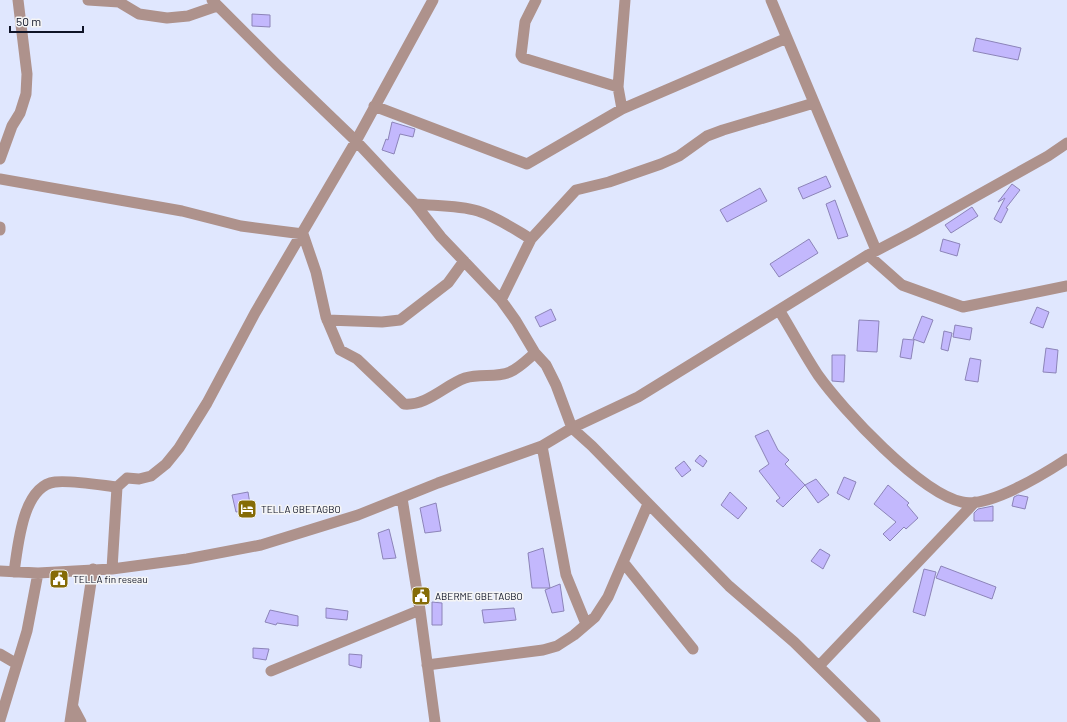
<svg xmlns="http://www.w3.org/2000/svg" width="1067" height="722" viewBox="0 0 1067 722" font-family="Barlow,sans-serif">
<style>
.building{fill:#c3b8fd;stroke:#8c84b8}
.lines{fill:none;stroke-linecap:round;stroke-linejoin:round}
.street{stroke:#ae928c;stroke-width:11}
.labels{text-anchor:middle;dominant-baseline:central;stroke-width:3;stroke-linejoin:round;paint-order:stroke}
.poi-label{font-size:10px;fill:#0f1427;stroke:#f5f5f5;text-anchor:start}
</style>
<rect width="100%" height="100%" fill="#e0e7fe"/>
<path class="building" d="M252,14L270,15V27L252,26Z
M976,38L1021,48L1018,60L973,51Z
M392,122L415,129L413,137L400,134L394,154L382,150L386,139L388,140Z
M826,176L831,187L803,199L798,188Z
M1012,184L1020,190L1006,208L1008,209L1001,223L994,219L1005,198L998,202Z
M760,188L767,201L727,222L720,210Z
M835,200L848,236L838,239L826,204Z
M972,207L978,216L951,233L945,225Z
M809,239L818,253L779,277L770,264Z
M943,239L960,244L957,256L940,251Z
M1037,307L1049,312L1043,328L1030,323Z
M551,309L556,320L540,327L535,317Z
M922,316L933,320L924,343L913,339Z
M859,320L879,321L877,352L857,351Z
M955,325L972,328L970,340L953,337Z
M944,331L952,333L948,351L941,349Z
M903,339L914,340L911,359L900,357Z
M1046,348L1058,350L1056,373L1043,372Z
M832,355H845L844,382L832,381Z
M970,358L981,360L978,382L965,380Z
M768,430L778,450L789,460L785,464L805,485L783,507L776,501L780,498L759,471L769,464L755,436Z
M700,455L707,461L703,467L695,461Z
M684,461L691,470L682,477L675,468Z
M844,477L856,482L849,500L837,493Z
M816,479L829,495L818,503L805,485Z
M888,485L909,503L907,505L918,518L906,529L904,527L890,541L883,534L896,522L874,504Z
M248,492L251,510L236,512L232,495Z
M730,492L747,508L738,519L721,505Z
M1018,495L1028,497L1025,509L1012,506L1014,497Z
M436,503L441,531L425,533L420,508Z
M993,506V521H974V513L978,509Z
M389,529L396,558L383,559L378,533Z
M543,548L550,588H532L528,553Z
M820,549L830,555L823,569L811,561Z
M941,566L996,587L992,599L936,578Z
M924,569L936,572L925,616L913,612Z
M560,584L564,611L552,613L545,590Z
M432,602L442,603V625H432Z
M326,608L348,611L347,620L326,618Z
M514,608L516,620L484,623L482,610Z
M270,610L298,616V626L277,623L276,625L265,622Z
M253,648L269,649L266,660L253,658Z
M349,654L362,655L361,668L349,665Z"/>
<g class="lines">
<path class="street" d="M88,0L119,2L139,14L167,18L188,16L217,6
M212,0L277,65L356,141L415,204L441,237L501,300L516,321L535,353L546,365L556,385L572,428L592,446L729,586L794,642L875,722
M536,0L525,22L521,55L523,58L618,87
M771,0L876,250
M374,106L527,164L622,109L787,38
M622,109L618,87L625,0
M0,159L12,126L20,113L26,94L27,74L18,0
M0,179L182,211L241,226L303,234L316,272L326,317L340,350L357,359L404,404C427,406 445,385 465,378C480,373 496,378 510,372C519,368 527,360 535,353
M415,204C436,206 458,205 478,211C497,217 514,229 531,239
M0,227V230
M868,255L902,285L963,307L1067,286
M501,300L531,239L576,190L609,182L661,164L679,156L707,136L723,130L814,103
M779,310C792,331 804,354 818,375C843,410 920,493 962,502C989,508 1044,474 1067,459
M327,320L382,322L400,320L448,283L464,261
M542,446L566,575L586,624
M402,498L420,610L435,722
M623,562L693,649
M112,569L117,487L127,478L139,479L151,476L166,464L179,448L207,403L255,313L356,141L433,0
M0,571L38,573L112,569L187,559L261,545L358,515L438,483L542,446L572,428L638,397L868,255L912,232L1048,156L1067,143
M14,572C18,547 22,486 55,482C70,480 100,485 117,487
M0,654L17,664
M427,665L543,650L557,646L574,635L595,617L608,597L648,504
M819,666L975,502
M271,671L420,610
M73,707L81,722
M0,720L27,631L38,573
M70,722L93,569"/>
</g>
<defs>
<g id="hotel-square" transform="scale(1)"><rect x="-9" y="-9" width="18" height="18" rx="4" fill="#856b06" stroke="#f5f5f5"/><path d="M-6-4.5h1.5V1H6V5H4.5V3h-9V5H-6ZM-4 0a1.8 1.8 0 1 1 3.6 0ZM.5 0V-2.5h3Q6-2.5 6 0Z" fill="#fff"/></g>
<g id="civic-square" transform="scale(1)"><rect x="-9" y="-9" width="18" height="18" rx="4" fill="#856b06" stroke="#f5f5f5"/><path d="M-.6-6.5H3V-4.5H.6V-3L4-1V1h2V6H-6V1h2V-1L-.6-3ZM-1.2 2.5V6h2.4V2.5Z" fill="#fff"/></g>
</defs>
<g fill-rule="evenodd">
<use href="#hotel-square" x="247" y="509"/>
<use href="#civic-square" x="59" y="579"/>
<use href="#civic-square" x="421" y="596"/>
</g>
<g class="labels">
<g class="poi-label">
<text x="261" y="509">TELLA GBETAGBO</text>
<text x="73" y="579">TELLA fin reseau</text>
<text x="435" y="596">ABERME GBETAGBO</text>
</g>
</g>
<path d="M10 26v6h73v-6" fill="none" stroke="#0f1427" stroke-width="2"/>
<text x="16" y="26" font-size="12" fill="#0f1427" stroke="#f5f5f5" stroke-width="3" paint-order="stroke">50 m</text>
</svg>
